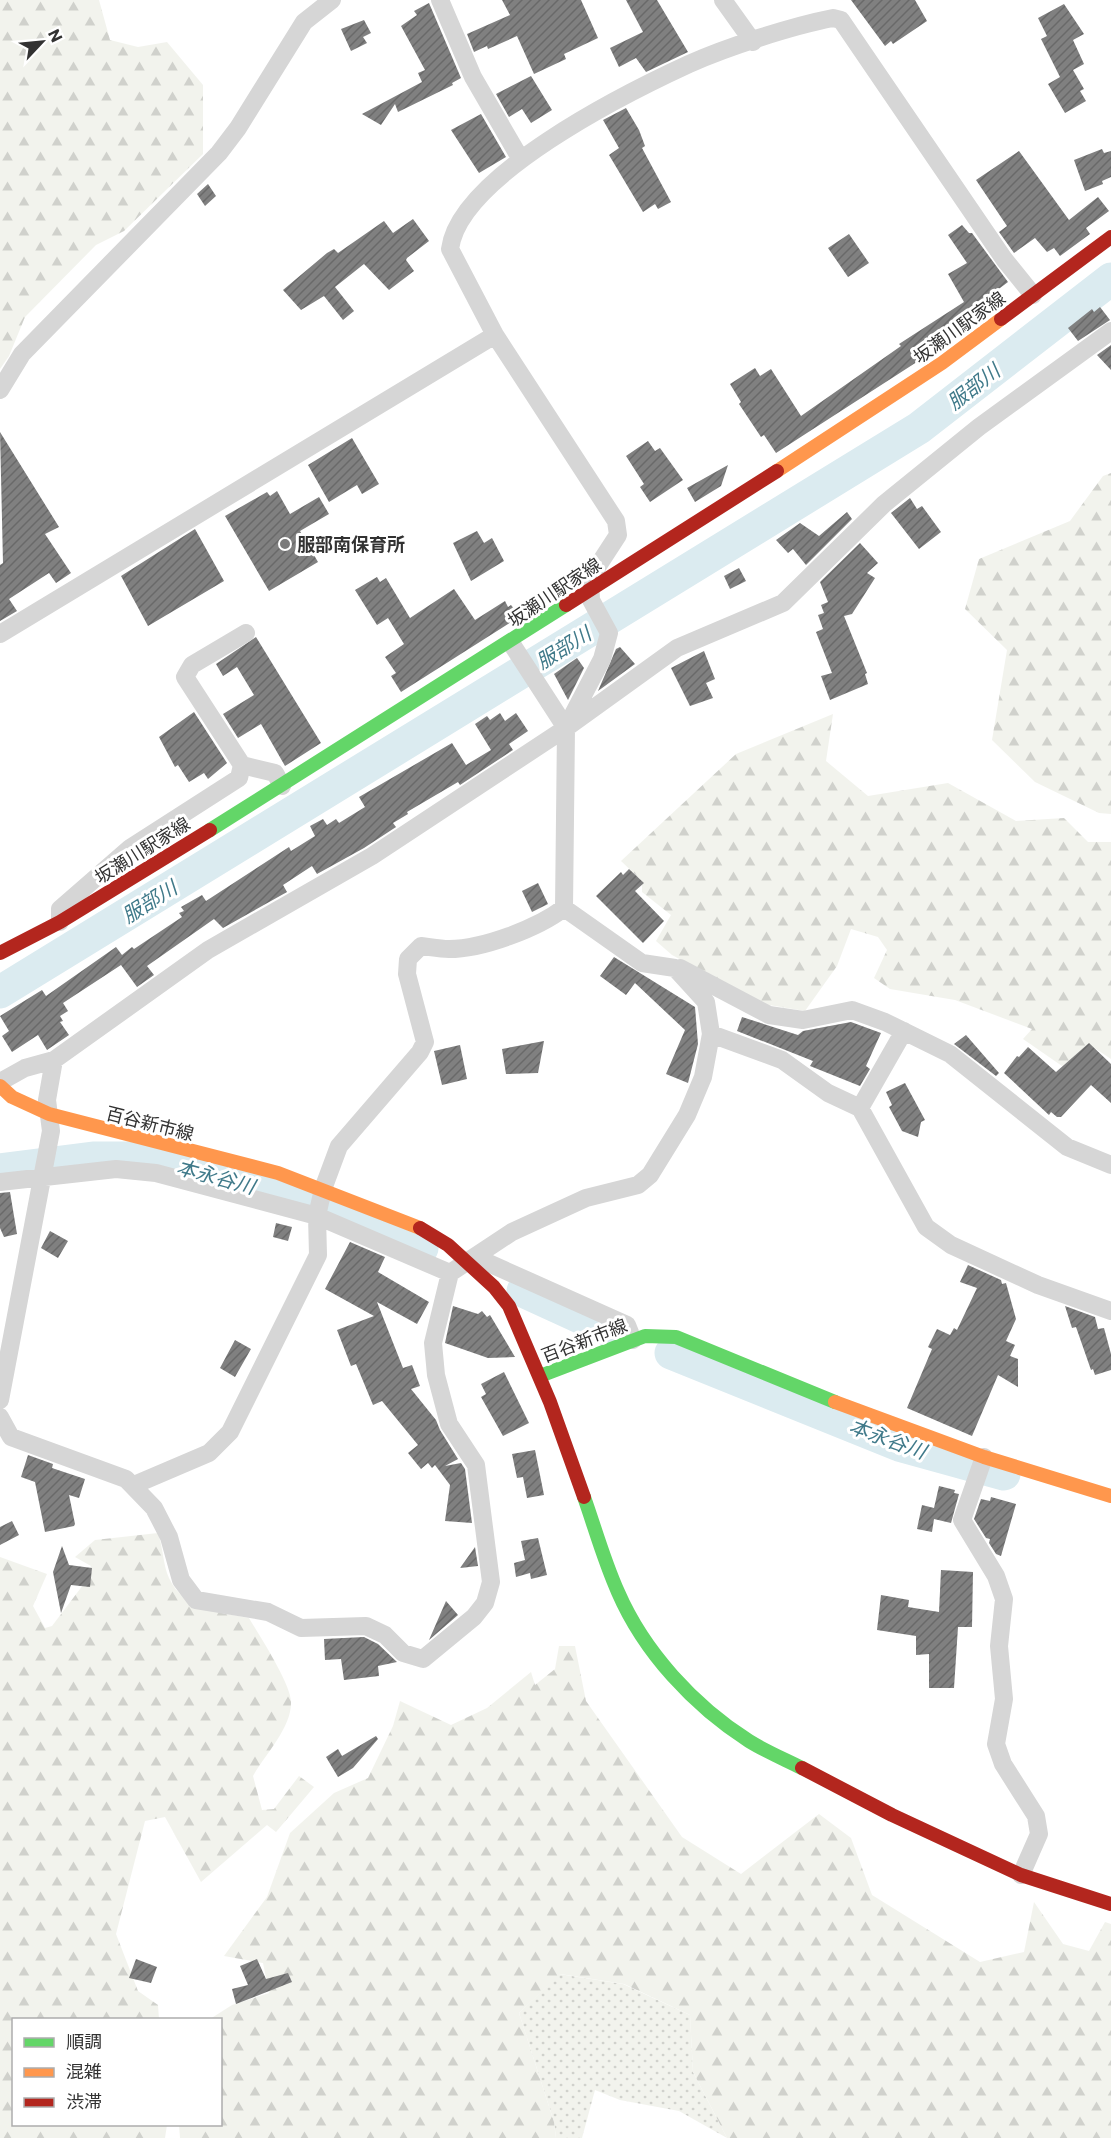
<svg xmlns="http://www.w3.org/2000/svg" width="1111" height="2138" viewBox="0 0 1111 2138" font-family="Commissioner,'Noto Sans JP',sans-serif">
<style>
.grass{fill:url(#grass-dots)}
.forest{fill:url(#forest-firs)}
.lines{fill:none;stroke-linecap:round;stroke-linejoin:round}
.river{stroke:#dbebf0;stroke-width:33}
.building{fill:url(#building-hatch)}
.street{stroke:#d6d6d6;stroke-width:18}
.fast{stroke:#63d668;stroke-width:14}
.slow{stroke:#ff974d;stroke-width:14}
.jam{stroke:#b3261e;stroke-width:14}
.poi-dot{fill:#7a7a7a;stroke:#fff;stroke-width:2}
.labels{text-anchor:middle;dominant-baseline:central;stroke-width:6;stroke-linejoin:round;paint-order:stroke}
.street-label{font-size:18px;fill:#323232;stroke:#fff}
.poi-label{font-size:18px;font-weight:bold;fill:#323232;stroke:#fff;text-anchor:start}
.water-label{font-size:20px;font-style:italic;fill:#407a8a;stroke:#fff}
</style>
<defs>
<pattern id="grass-dots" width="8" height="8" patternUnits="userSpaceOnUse" patternTransform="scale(1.5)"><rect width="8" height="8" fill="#f2f3ed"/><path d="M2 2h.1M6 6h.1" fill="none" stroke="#d0d1cc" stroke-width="1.8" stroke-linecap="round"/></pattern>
<pattern id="forest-firs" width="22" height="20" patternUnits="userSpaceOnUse" patternTransform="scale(1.5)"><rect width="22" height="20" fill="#f2f3ed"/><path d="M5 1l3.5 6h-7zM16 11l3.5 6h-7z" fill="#d0d1cc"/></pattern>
<pattern id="building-hatch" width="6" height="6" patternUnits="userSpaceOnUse" patternTransform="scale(1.5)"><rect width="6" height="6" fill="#808080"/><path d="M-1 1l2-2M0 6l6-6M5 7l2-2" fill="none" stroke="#696969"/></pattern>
</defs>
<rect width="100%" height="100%" fill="#fff"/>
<path class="grass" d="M559,1974L623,1984L690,2015L693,2072L727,2138L679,2111L620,2100L595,2090L582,2138H556L554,2122L519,2013Z"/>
<path class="forest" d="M0,0H99L110,40L138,47L167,42L203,85V154L124,231L96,245L25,317L9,356L0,369Z
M1111,473V814L1099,813L1035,782L992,740L1007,650L965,609L979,559L1070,521L1103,476Z
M833,714L826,761L868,796L948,783L1016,821L1064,818L1088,842H1111V1059L1093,1047L1062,1066L1023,1039L1032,1029L955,1000L890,989L874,978L887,950L878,937L851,929L837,966L805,1011L763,1004L672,955L656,941L671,915L642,892V881L621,861L736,754Z
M158,1533C163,1547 163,1565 169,1578C184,1610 218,1612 249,1618C259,1635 291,1684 291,1702C292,1727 265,1755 253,1776L262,1810L274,1809L299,1776L314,1787L276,1832L267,1825L201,1882L165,1817L145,1821L116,1934L138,1991L158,2005L159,2019L14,2020V2124L167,2125L165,2138H0V1557L47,1574L33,1606L45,1628L52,1626L83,1585L91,1566L75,1557L95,1540Z
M559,1646H575L586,1701L682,1837L741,1874L819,1814L851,1838L872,1895L980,1962L1024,1952L1034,1902L1063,1944L1089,1951L1105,1922L1111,1924V2138H727L693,2072L690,2015L624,1984L560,1974L519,2013L554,2122L556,2138H180L179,2125L220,2124V2020L210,2019L232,2005L269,1993L263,1963L224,1956L267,1897L290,1833L334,1793L368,1778L393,1726L400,1701L451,1725L487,1708L531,1672L535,1685L555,1669Z"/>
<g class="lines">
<path class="river" d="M0,992L919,428L1111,279
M0,1170L93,1158H153L335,1208L422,1248
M523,1291L606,1329
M671,1353L899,1445L1004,1474"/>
</g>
<path class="building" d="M502,0H581L598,38L564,54L566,59L534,74L517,36L488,49L487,46L474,52L467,34L510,15Z
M626,0H657L688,52L646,72L636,58L619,67L610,48L643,32Z
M851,0H915L927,21L893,44L891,41L885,46Z
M429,3L461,78L452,83L453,85L398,112L395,104L381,125L362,114L422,82L418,73L425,70L401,26L417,15L414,11Z
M1064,4L1084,34L1073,40L1084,64L1073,70L1084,89L1080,91L1086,101L1065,113L1048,84L1060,77L1041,39L1047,36L1038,18Z
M364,20L371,33L363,37L367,43L351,51L341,29Z
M531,76L552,110L531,123L522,109L509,117L496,94Z
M626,108L639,130L645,146L642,148L671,202L658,209L655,204L643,212L609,155L619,148L603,120Z
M481,114L506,157L479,173L451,130Z
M1102,149L1104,153L1111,151V177L1102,181L1103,184L1085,191L1074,160Z
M1019,151L1069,220L1098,197L1109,211L1086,228L1090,234L1060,256L1054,248L1047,252L1035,238L1014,253L999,232L1007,226L976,180Z
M208,184L216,196L205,206L197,194Z
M413,219L429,241L407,258L406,260L414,271L389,290L364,264L335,287L354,311L343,320L324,296L301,310L283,290L327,253L334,249L338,253L384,221L393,233Z
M962,225L969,233H972L1008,282L996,291L1002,300L957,333L955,329L924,349L927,354L923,358L776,453L764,435L761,437L739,404L741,402L730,384L755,368L760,376L771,369L801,416L901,346L899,344L964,302L948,274L967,263L948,235Z
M849,234L869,263L848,277L828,248Z
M1100,307L1110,320L1078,341L1068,328L1092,309L1094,312Z
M1111,345V370L1097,355Z
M0,432L59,527L45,534L71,573L56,583L49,573L9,599L17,611L0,621V565L3,563Z
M352,438L379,484L362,494L357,485L329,502L308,465Z
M648,441L655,451L660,448L683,480L650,502L640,487L644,484L626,456Z
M728,465L721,486L695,502L687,488Z
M277,491L290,514L319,497L329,514L300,531L318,562L269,591L225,516L267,492L270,496Z
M910,498L917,509L922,506L941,532L919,549L891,513Z
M847,512L852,519L806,565L793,549L788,553L776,540L800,523L819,536Z
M195,529L224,581L148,626L121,576Z
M477,531L484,543L492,538L504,561L471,581L453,543Z
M860,543L878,563L867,573L875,578L852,614L844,616L867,673L865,674L868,684L830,700L821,676L832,673L816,632L823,629L818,615L824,613L821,605L828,602L820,582Z
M739,568L746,581L730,589L724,576Z
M377,577L380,582L386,578L410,618L454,589L475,620L505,601L508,607L511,605L515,610L518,608L522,615L401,692L391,676L396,673L385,657L404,644L388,618L377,625L355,590Z
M256,637L321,743L285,766L261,724L238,738L223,714L254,695L237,667L223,676L216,664Z
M620,647L635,664L598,691L616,649Z
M704,651L715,679L706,683L713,698L690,706L671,668Z
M577,658L584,668L568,700L554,674Z
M194,712L227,763L208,779L204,773L189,782L178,765L175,767L159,737Z
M500,713L505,721L516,713L528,731L509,744L513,750L460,785L458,782L407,812L408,814L393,823L396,827L364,848L317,874L312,866L283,885L287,892L223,928L214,919L147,966L154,975L137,987L121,965L63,1003L68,1011L60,1016L63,1021L60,1022L69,1035L47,1050L38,1035L12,1052L2,1036L9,1031L0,1016L42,990L46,996L116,947L122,955L132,947L134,949L182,917L179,913L184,911L181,907L202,895L206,901L289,847L291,851L315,836L310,826L323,819L327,825L336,819L339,823L365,807L359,797L452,743L466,765L491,750L475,724L487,716L490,720Z
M629,869L644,883L635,891L664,921L643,943L596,896L621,872L623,875Z
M538,883L548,904L532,912L522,891Z
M614,957L695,1007L698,1044L688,1083L666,1074L685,1030L635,983L626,995L600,976Z
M742,1017L798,1035L803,1031L851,1022L881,1033L866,1066L870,1069L860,1086L810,1066L813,1061L737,1031Z
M966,1035L999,1073L996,1076L954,1044Z
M544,1041L538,1073L506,1074L502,1049Z
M1089,1043L1111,1064V1103L1091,1085L1061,1117H1057L1051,1112L1049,1115L1004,1073L1017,1056L1019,1057L1028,1047L1056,1072Z
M460,1045L467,1079L442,1085L434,1051Z
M905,1083L925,1120L921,1122L918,1137L902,1131L889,1107L892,1105L886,1092Z
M10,1192L17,1234L4,1237L0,1228V1193Z
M276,1223L292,1227L288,1241L273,1237Z
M50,1231L68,1241L58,1258L41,1248Z
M350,1242L385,1257L378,1272L429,1302L417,1324L377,1302L403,1368L412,1365L420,1386L411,1389L436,1420L440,1430L458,1459L445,1466L461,1463L465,1469L472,1523L445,1521L450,1485L435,1465L432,1468L428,1463L421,1469L408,1453L418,1445L382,1401L373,1405L356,1364L351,1366L337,1330L374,1316L325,1289Z
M968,1265L1001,1280L1002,1284L1006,1283L1016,1319L1006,1341L1015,1345L1010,1356L1018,1359V1387L998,1375L972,1436L907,1408L932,1349L928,1347L937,1329L950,1335L954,1328L957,1330L977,1288L960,1282Z
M453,1306L478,1314L482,1311L487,1317L490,1315L515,1357L488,1358L445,1343Z
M1065,1306L1095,1317L1098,1329L1104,1328L1111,1354V1370L1095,1375L1093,1369L1091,1370L1076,1327L1072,1328Z
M235,1340L251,1349L235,1377L220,1368Z
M504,1372L529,1423L503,1436L481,1397L486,1394L481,1384Z
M535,1450L544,1495L527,1498L523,1477L517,1478L512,1454Z
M28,1455L53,1464L52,1468L85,1479L79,1498L69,1495L75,1524L74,1526L45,1532L35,1482L21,1477Z
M939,1486L955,1490L954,1493L959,1494L951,1523L934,1519L932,1532L917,1529L922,1505L934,1508Z
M991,1497L1016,1504L1001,1556L996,1554L989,1543L990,1539L986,1538L974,1519L981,1499L990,1501Z
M12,1521L19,1535L0,1545V1527Z
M538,1538L547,1575L531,1579L530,1573L516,1577L514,1563L525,1560L521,1541Z
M62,1546L69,1565L92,1568L90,1587L71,1585L61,1613L53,1572Z
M475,1547L478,1566L460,1568Z
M941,1570L973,1572L972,1627H958L954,1688H929V1654L916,1655V1636L877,1630L881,1595L909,1600L908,1607L939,1612Z
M446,1601L458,1615L429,1640Z
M364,1637L378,1644L397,1662L378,1666L379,1676L344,1680L341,1659L325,1660L324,1639Z
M376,1736L378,1739L353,1768L338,1777L326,1757L338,1749L342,1756Z
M136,1959L157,1967L151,1983L129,1978Z
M257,1959L266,1979L288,1973L292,1982L236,2004L232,1989L248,1985L240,1966Z"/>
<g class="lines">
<path class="street" d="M440,0L473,77L520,158
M723,0L753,42
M0,390L22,354L219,153L238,128L304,22L332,0
M0,634L495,335
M511,643L566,728
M242,765L275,773L282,786
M60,922V909L130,848L239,778L242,765L185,677L192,665L246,633
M680,968L769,1015L803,1020L852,1010L885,1022L950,1054L1067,1147L1111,1165
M711,1034L782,1060L828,1093L860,1108L926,1227L951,1245L1038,1285L1111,1311
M0,1082L25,1068L54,1060L208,950L372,856L566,728L677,648L783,603L884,504L979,427L1111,331
M860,1108L904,1031
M0,1182L116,1169L156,1173L317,1216L450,1273
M475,1257L627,1325L633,1340
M0,1400L51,1131L47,1100L54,1060
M0,1417L11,1437L126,1479L154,1508L169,1537L181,1580L196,1600L268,1612L301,1628L366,1626L385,1635L403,1653L423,1659L474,1617L485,1603L491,1582L476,1465L449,1424L436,1375L433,1343L450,1273L512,1232L586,1198L638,1185L650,1175L687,1115L703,1077L711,1034L706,1002L675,968L642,963L564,908
M984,1457L962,1520L996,1576L1004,1599L999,1646L1004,1699L996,1744L1003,1764L1036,1816L1039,1834L1021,1875
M134,1485L209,1453L230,1432L318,1255L317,1216L323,1189L339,1146L420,1052L425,1042L407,974L408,959L421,946C430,947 440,949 449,949C483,949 538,928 564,908L566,728L602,659L609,633L591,600L590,578L618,535L616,521L495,335L450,249C459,176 626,93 689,64C727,47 792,26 833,18L841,20L1004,259L1033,295"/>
<path class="fast" d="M210,830L566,605
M540,1376L645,1336L676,1337L835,1402
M584,1497C595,1528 604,1561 618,1592C644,1652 694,1706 749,1741C765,1751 784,1759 802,1768"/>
<path class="slow" d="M777,471L942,363L1001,319
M0,1086L12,1097L49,1114L278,1173L420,1228
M835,1402L984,1457L1111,1496"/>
<path class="jam" d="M1001,319L1111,237
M566,605L777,471
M0,953L60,922L210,830
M420,1228L448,1245L494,1287L509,1306L550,1402L584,1497
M802,1768L892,1815L1021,1875L1111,1904"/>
</g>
<circle class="poi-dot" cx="285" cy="544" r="6"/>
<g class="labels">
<g class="street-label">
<text transform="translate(959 327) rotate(-36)">坂瀬川駅家線</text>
<text transform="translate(554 592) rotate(-34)">坂瀬川駅家線</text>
<text transform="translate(142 850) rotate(-32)">坂瀬川駅家線</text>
<text transform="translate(150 1123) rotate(14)">百谷新市線</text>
<text transform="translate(584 1340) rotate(-21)">百谷新市線</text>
</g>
<g class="poi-label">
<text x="297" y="544">服部南保育所</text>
</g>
<g class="water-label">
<text transform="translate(973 386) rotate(-38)">服部川</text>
<text transform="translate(563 647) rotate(-32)">服部川</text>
<text transform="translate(149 901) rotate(-32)">服部川</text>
<text transform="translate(216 1176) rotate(15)">本永谷川</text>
<text transform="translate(888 1438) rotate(20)">本永谷川</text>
</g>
</g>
<rect x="12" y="2018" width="210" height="108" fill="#ffffff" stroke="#adadad" stroke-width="1.5"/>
<rect x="24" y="2038" width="30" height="9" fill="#63d668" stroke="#adadad" stroke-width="1.5"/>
<text x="66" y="2048" font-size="18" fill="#323232">順調</text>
<rect x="24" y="2068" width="30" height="9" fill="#ff974d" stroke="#adadad" stroke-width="1.5"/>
<text x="66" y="2078" font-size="18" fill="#323232">混雑</text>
<rect x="24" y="2098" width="30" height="9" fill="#b3261e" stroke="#adadad" stroke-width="1.5"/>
<text x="66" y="2108" font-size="18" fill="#323232">渋滞</text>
<g transform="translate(42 42) rotate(64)" stroke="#ffffff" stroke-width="4.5" paint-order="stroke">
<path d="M0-4.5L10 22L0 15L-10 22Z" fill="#323232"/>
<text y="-9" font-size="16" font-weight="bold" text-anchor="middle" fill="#323232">N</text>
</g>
</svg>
